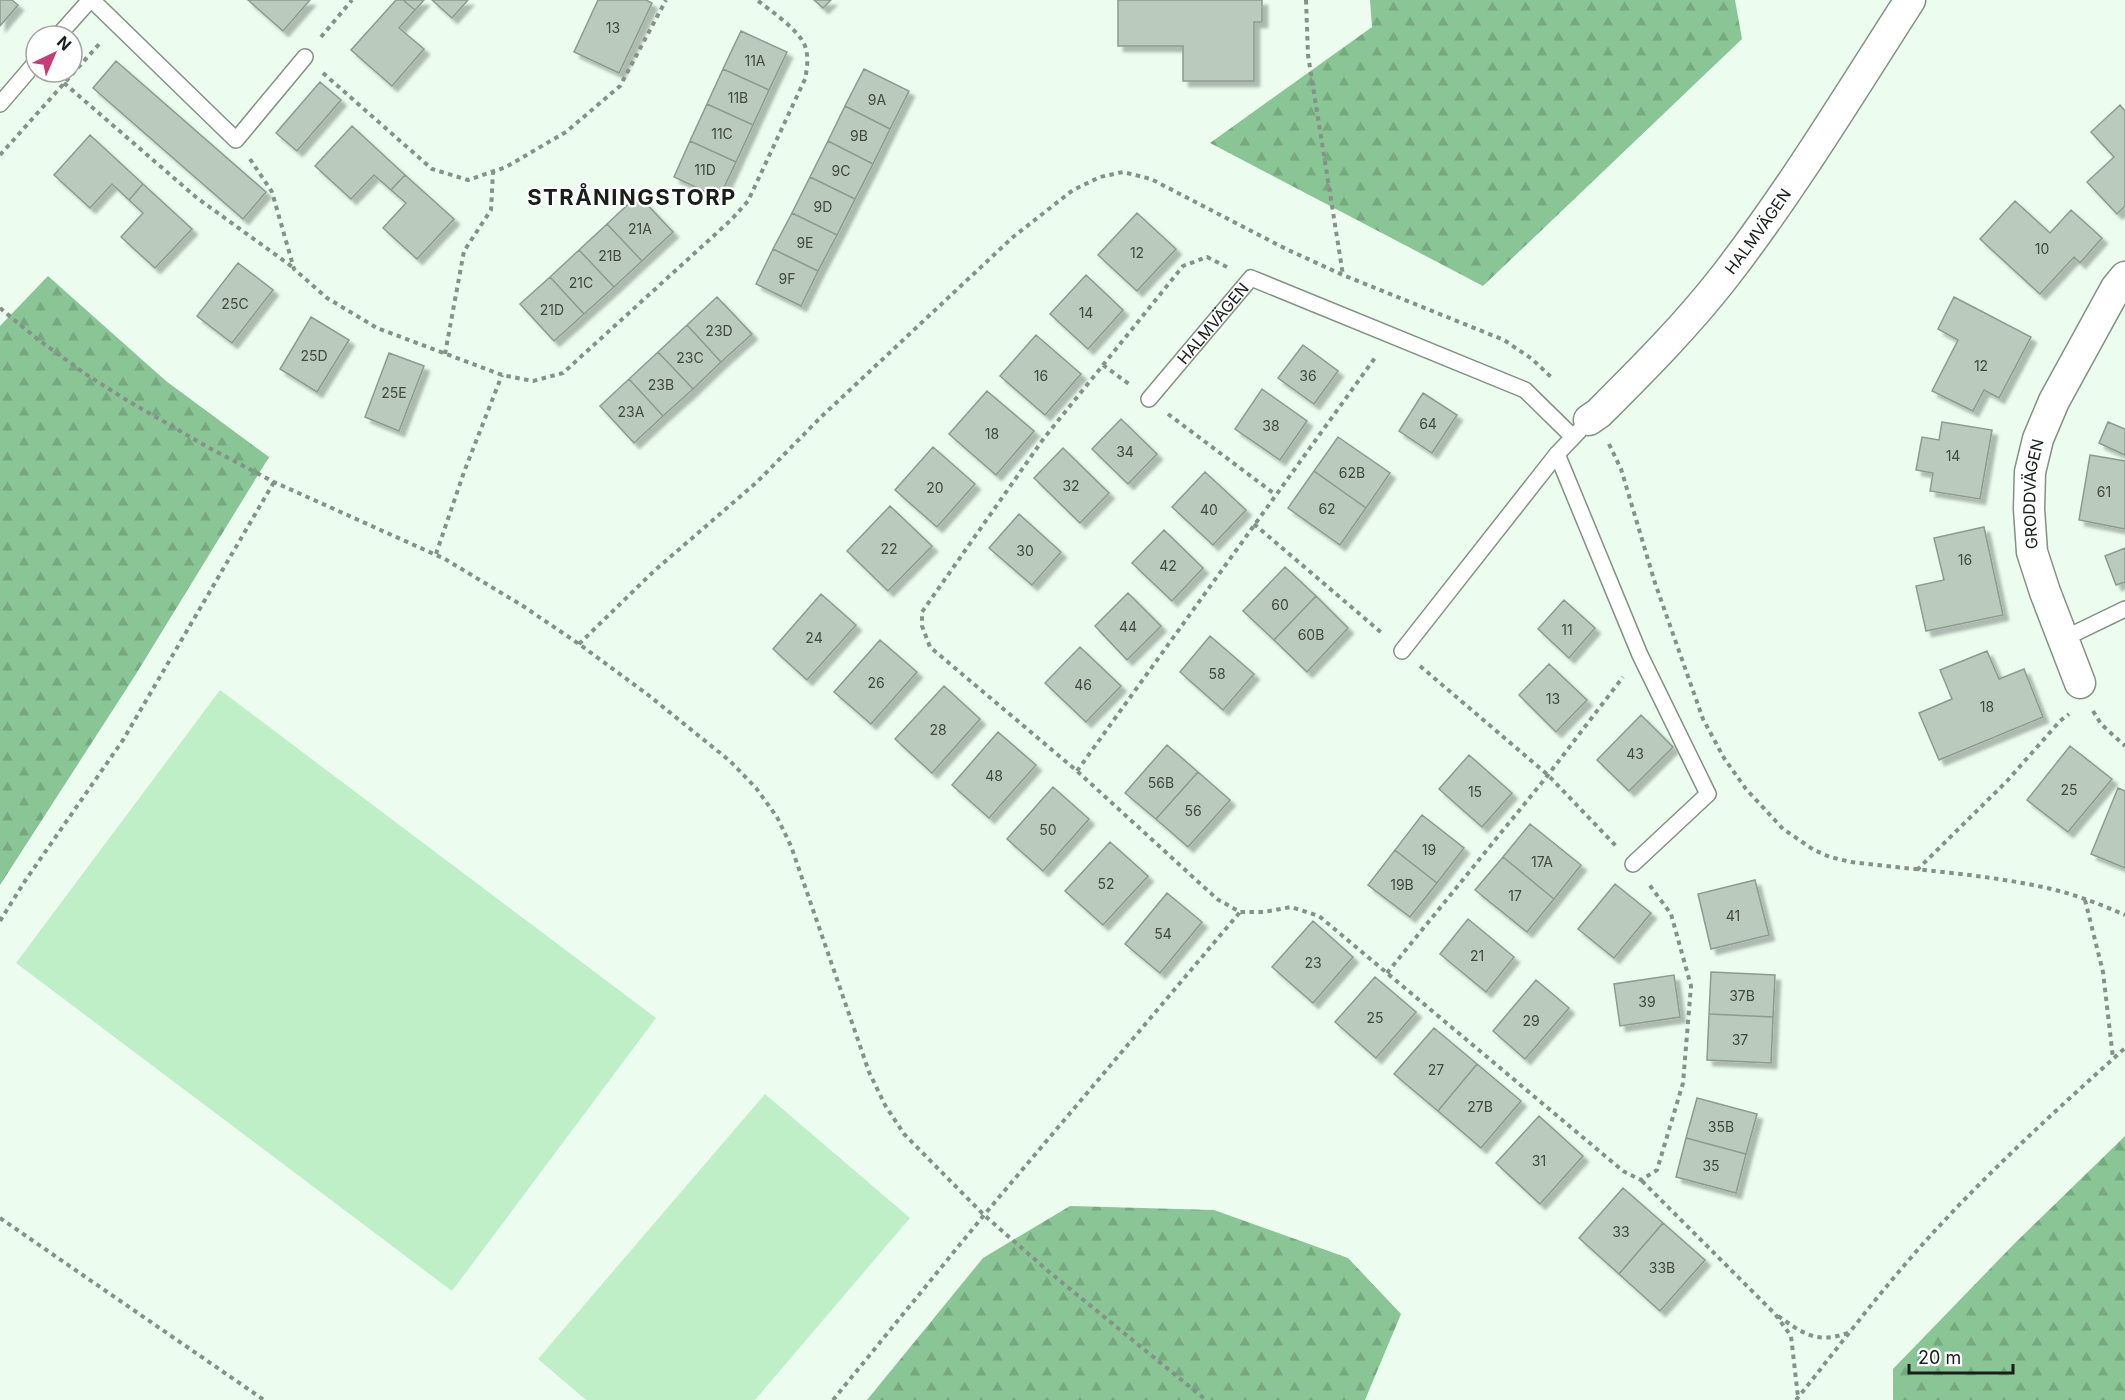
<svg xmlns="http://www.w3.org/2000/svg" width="2125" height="1400" viewBox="0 0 2125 1400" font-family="Inter,sans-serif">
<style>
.forest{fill:url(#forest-firs)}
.green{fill:#bfefc7}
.building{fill:#bacbbd;stroke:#8c9c8e;stroke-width:1.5;filter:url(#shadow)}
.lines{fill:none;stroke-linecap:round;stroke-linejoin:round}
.lane-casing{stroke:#829284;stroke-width:18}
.street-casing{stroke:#829284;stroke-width:33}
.path{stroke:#869288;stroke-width:4;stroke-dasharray:4.5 4.5;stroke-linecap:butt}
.lane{stroke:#fff;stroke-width:15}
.street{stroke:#fff;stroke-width:30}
.labels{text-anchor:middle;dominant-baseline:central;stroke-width:4.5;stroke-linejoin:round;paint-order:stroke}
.number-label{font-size:14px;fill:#404942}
.street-label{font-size:16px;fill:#181e19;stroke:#fff}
.district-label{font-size:22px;font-weight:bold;letter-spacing:1.5px;fill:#181e19;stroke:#fff}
</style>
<defs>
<pattern id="forest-firs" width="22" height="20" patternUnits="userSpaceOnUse" patternTransform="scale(1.5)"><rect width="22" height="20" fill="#89c595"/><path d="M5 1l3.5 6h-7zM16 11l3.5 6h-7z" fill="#76a980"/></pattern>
<filter id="shadow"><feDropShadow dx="5.5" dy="5.5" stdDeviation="1.5" flood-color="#0004"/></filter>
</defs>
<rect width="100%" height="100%" fill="#ecfdef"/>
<path class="forest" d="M1370,0H1735L1742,39L1483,286L1210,143L1372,27Z
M48,276L166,381L269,457L136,674L0,885V326Z
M2125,1136V1400H1893V1369L2014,1244Z
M1070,1206L1214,1210L1348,1258L1401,1314L1365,1400H867L983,1258Z"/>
<path class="green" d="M220,690L656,1018L452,1291L16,963Z
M765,1094L910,1218L755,1400H586L538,1359Z"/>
<path class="building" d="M0,0H12L18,5L0,26Z
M248,0H310L283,31Z
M396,0H403L415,10L399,28L424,49L392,86L351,50Z
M403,0H424L415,10Z
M432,0H468L452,18Z
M598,0H646L652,3L619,73L574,52Z
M814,0H831L823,8Z
M1118,0H1262V22H1254V81H1183V46H1118Z
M741,31L787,52L769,90L723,69Z
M116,61L266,192L243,219L93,88Z
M723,69L769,90L753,125L707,104Z
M864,69L909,91L890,129L845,106Z
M320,82L341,100L297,151L276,133Z
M707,104L753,125L736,162L690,141Z
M2120,105L2125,111V206L2117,214L2087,182L2114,157L2091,132Z
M845,106L890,129L873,164L828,141Z
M352,126L405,175L391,190L374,175L351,199L315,166Z
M90,135L143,184L129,200L112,184L90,208L54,175Z
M690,141L736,162L719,198L674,177Z
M828,141L873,164L855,199L810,177Z
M405,175L454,219L417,259L383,228L406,203L391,190Z
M810,177L855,199L837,235L792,213Z
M143,184L192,229L155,268L121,237L143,213L129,200Z
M638,195L673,232L642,261L607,224Z
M2015,201L2050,233L2071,210L2102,238L2080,263L2074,257L2040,294L1980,239Z
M792,213L837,235L818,271L773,249Z
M1137,213L1176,249L1137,291L1098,255Z
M607,224L642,261L614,287L579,250Z
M773,249L818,271L801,306L756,284Z
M579,250L614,287L584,314L550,277Z
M238,263L273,290L232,343L197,316Z
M1086,275L1123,310L1088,349L1050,314Z
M550,277L584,314L554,341L520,304Z
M717,297L752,334L721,362L687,325Z
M1954,297L2031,337L1999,398L1984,390L1973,411L1932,391L1958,340L1938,329Z
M311,317L349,340L317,392L280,369Z
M687,325L721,362L693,389L658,352Z
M1036,335L1081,374L1045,415L1000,376Z
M1303,345L1338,371L1314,404L1278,378Z
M658,352L693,389L663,416L629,379Z
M389,353L424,366L399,431L365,417Z
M629,379L663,416L634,443L600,406Z
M1262,389L1307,421L1280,460L1235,429Z
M987,391L1034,431L996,475L949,434Z
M1423,393L1457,415L1432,453L1399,431Z
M1121,419L1157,454L1128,484L1092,449Z
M1942,422L1992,430L1980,499L1930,491L1933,473L1916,470L1922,437L1939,440Z
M2108,422L2125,429V455L2099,443Z
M1338,437L1390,473L1366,508L1314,471Z
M933,447L975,484L937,527L895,490Z
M1063,448L1109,493L1080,523L1034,478Z
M2090,455L2125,461V529L2079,520Z
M1314,471L1366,508L1340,545L1288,508Z
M1205,472L1246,510L1213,545L1172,507Z
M890,506L932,546L888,591L847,551Z
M1019,514L1061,552L1032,585L989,548Z
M1984,527L2003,615L1926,631L1916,586L1944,580L1934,538Z
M1164,530L1203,568L1172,601L1132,563Z
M2125,548V582L2116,585L2105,556Z
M1285,567L1316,596L1274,640L1243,611Z
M1128,593L1161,626L1127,660L1095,626Z
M821,594L856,625L807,680L773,649Z
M1316,596L1348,628L1307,672L1274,640Z
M1564,600L1595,628L1569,658L1538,629Z
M1210,636L1254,674L1223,710L1180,672Z
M880,640L917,672L871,724L834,692Z
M1080,647L1121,686L1086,722L1045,683Z
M1987,651L1999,679L2024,669L2043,717L1939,760L1919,713L1952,699L1940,670Z
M1549,664L1587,700L1556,732L1519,695Z
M944,686L980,719L932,773L895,739Z
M1641,715L1673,747L1629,791L1597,760Z
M998,732L1036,765L989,818L952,785Z
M1167,745L1198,772L1156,819L1125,793Z
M2070,746L2112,779L2068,832L2027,800Z
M1469,755L1512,793L1482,827L1439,789Z
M1198,772L1230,800L1188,847L1156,819Z
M1053,787L1089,819L1043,871L1007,839Z
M2118,788L2125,791V868L2091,854Z
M1422,815L1464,848L1437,883L1395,850Z
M1530,824L1581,865L1554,899L1503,857Z
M1110,842L1148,876L1103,925L1065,891Z
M1395,850L1437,883L1410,917L1368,885Z
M1503,857L1554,899L1527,932L1475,890Z
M1755,880L1769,935L1711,949L1698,894Z
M1615,884L1651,913L1614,958L1578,929Z
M1167,893L1202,922L1160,973L1125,944Z
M1468,919L1514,957L1486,992L1440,954Z
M1313,921L1353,957L1313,1003L1272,967Z
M1711,972L1775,975L1773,1017L1709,1014Z
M1674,975L1680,1017L1620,1026L1614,984Z
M1375,977L1416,1012L1376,1058L1335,1022Z
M1536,980L1569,1008L1525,1059L1493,1031Z
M1709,1014L1773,1017L1771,1063L1707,1060Z
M1434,1028L1477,1064L1438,1111L1394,1074Z
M1477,1064L1521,1101L1481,1148L1438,1111Z
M1697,1098L1757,1114L1746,1154L1686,1138Z
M1539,1116L1583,1156L1540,1204L1496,1163Z
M1686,1138L1746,1154L1736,1193L1676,1177Z
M1623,1188L1663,1223L1619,1274L1579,1238Z
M1663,1223L1705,1260L1660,1311L1619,1274Z"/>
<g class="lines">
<g class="lane-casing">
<g id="lane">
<path d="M92,0L236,140L305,57"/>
<path d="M58,36L90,0"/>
<path d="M0,104L36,62"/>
<path id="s1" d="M1149,399L1251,278L1525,390L1573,437"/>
<path d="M1557,454L1640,655L1708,794L1633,864"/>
<path d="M2063,639L2125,609"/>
<path d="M1402,651L1557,454L1579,431"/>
</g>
</g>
<g class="street-casing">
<g id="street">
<path id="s2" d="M1589,420L1599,413C1643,369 1687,325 1725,276C1793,188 1850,93 1910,0"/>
<path id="s3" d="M2080,683L2045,592L2032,552L2029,509L2030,472L2038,439L2054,401L2116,288L2125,277"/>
</g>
</g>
<path class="path" d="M1306,0L1308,55L1343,275
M321,37L352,0
M323,73L432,169L468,180L506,167L566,132L620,86L666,0
M64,83L197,198L294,268
M0,155L101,42
M250,159L272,192L294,269L327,298L377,328L502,375L533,381L563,373L731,220L748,201L805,79C807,69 809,57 805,46C799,30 771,11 757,0
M1227,267L1207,257L1183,266L1044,438L922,612V626L930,647L1077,771L1217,899L1240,912H1264L1291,907L1319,916L1623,1171L1641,1180L1657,1170L1683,1083L1691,986L1671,914L1648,883
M0,308L36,338L87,375L128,401L213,450L274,482L445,559L523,606L579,644L647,694L730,761L756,788L777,817L791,846L869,1072L885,1105L904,1134L984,1215L1048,1271L1206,1400
M445,354L464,251L491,210L493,172
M1103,365L1129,384
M1168,414L1276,495
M1609,444L1621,469L1655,583L1703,719L1724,758L1746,789L1783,829L1814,850L1830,857L1851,862C1915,870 1985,874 2047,888C2074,894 2100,904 2125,915
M1254,524L1383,634
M436,554L464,472L502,375
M579,644L654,571L757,482L821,417L1013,237L1073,190L1100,177L1123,172L1151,179L1286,249L1343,275L1504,340L1532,359L1551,377
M1420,666L1548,775L1616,846
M2093,711L2101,724L2125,746
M1077,771L1377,355
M1917,870L2007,781L2060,721L2069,714
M2085,900L2103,972L2113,1058
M0,921L25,881L123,740L274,482
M1387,973L1548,775L1623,677
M1642,1181L1775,1314L1791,1336L1798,1397
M0,1218L264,1400
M1778,1316C1804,1334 1816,1344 1848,1333
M833,1400L984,1215L1240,912
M1796,1400C1844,1340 1891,1277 1944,1221C2001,1160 2063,1104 2125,1048"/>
<use href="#lane" class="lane"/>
<use href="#street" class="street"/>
</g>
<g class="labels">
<g class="number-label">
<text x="613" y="27">13</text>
<text x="755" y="60">11A</text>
<text x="738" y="97">11B</text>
<text x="877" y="99">9A</text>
<text x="722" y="133">11C</text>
<text x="859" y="135">9B</text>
<text x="705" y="169">11D</text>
<text x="841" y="170">9C</text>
<text x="823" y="206">9D</text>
<text x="640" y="228">21A</text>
<text x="805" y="242">9E</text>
<text x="2042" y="248">10</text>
<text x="1137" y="252">12</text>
<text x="610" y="255">21B</text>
<text x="787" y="278">9F</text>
<text x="581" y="282">21C</text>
<text x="235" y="303">25C</text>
<text x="552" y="309">21D</text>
<text x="1086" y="312">14</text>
<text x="719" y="330">23D</text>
<text x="314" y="355">25D</text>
<text x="690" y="357">23C</text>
<text x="1981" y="365">12</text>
<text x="1041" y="375">16</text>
<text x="1308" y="375">36</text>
<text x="661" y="384">23B</text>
<text x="394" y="392">25E</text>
<text x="631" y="411">23A</text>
<text x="1428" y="423">64</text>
<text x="1271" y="425">38</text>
<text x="992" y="433">18</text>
<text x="1125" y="451">34</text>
<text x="1953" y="455">14</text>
<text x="1352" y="472">62B</text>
<text x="1071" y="485">32</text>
<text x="935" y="487">20</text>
<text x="2104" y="491">61</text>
<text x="1327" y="508">62</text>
<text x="1209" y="509">40</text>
<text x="889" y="548">22</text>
<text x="1025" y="550">30</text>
<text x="1965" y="559">16</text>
<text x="1168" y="565">42</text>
<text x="1280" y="604">60</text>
<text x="1128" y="626">44</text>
<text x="1567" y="629">11</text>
<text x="1311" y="634">60B</text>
<text x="814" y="637">24</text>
<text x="1217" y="673">58</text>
<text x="876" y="682">26</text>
<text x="1083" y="684">46</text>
<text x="1553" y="698">13</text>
<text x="1987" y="706">18</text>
<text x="938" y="729">28</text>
<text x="1635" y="753">43</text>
<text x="994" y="775">48</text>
<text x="1161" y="782">56B</text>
<text x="2069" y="789">25</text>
<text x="1475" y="791">15</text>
<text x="1193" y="810">56</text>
<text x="1048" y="829">50</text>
<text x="1429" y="849">19</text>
<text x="1542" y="861">17A</text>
<text x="1106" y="883">52</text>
<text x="1402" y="884">19B</text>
<text x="1515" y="895">17</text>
<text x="1733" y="915">41</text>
<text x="1163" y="933">54</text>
<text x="1477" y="955">21</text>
<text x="1313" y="962">23</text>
<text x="1742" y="995">37B</text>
<text x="1647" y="1001">39</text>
<text x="1375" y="1017">25</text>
<text x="1531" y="1020">29</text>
<text x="1740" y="1039">37</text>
<text x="1436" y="1069">27</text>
<text x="1480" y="1106">27B</text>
<text x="1721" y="1126">35B</text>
<text x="1539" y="1160">31</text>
<text x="1711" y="1165">35</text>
<text x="1621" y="1231">33</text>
<text x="1662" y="1267">33B</text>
</g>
<g class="street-label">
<text stroke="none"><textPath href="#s2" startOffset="254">HALMVÄGEN</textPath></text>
<text stroke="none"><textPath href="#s1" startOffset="99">HALMVÄGEN</textPath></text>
<text stroke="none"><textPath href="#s3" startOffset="198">GRODDVÄGEN</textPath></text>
</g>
<g class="district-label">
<text x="632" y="197">STRÅNINGSTORP</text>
</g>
</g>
<g transform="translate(54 54) rotate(44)"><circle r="28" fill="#ffffff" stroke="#a3a5a3" stroke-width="1.5"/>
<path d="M0-4.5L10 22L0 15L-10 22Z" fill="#c63c74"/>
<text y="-9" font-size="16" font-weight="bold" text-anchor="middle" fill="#181e19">N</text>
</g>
<path d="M1909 1364v9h104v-9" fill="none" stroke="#181e19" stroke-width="3"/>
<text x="1918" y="1364" font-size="18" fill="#181e19" stroke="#ffffff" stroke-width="4.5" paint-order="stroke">20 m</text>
</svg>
